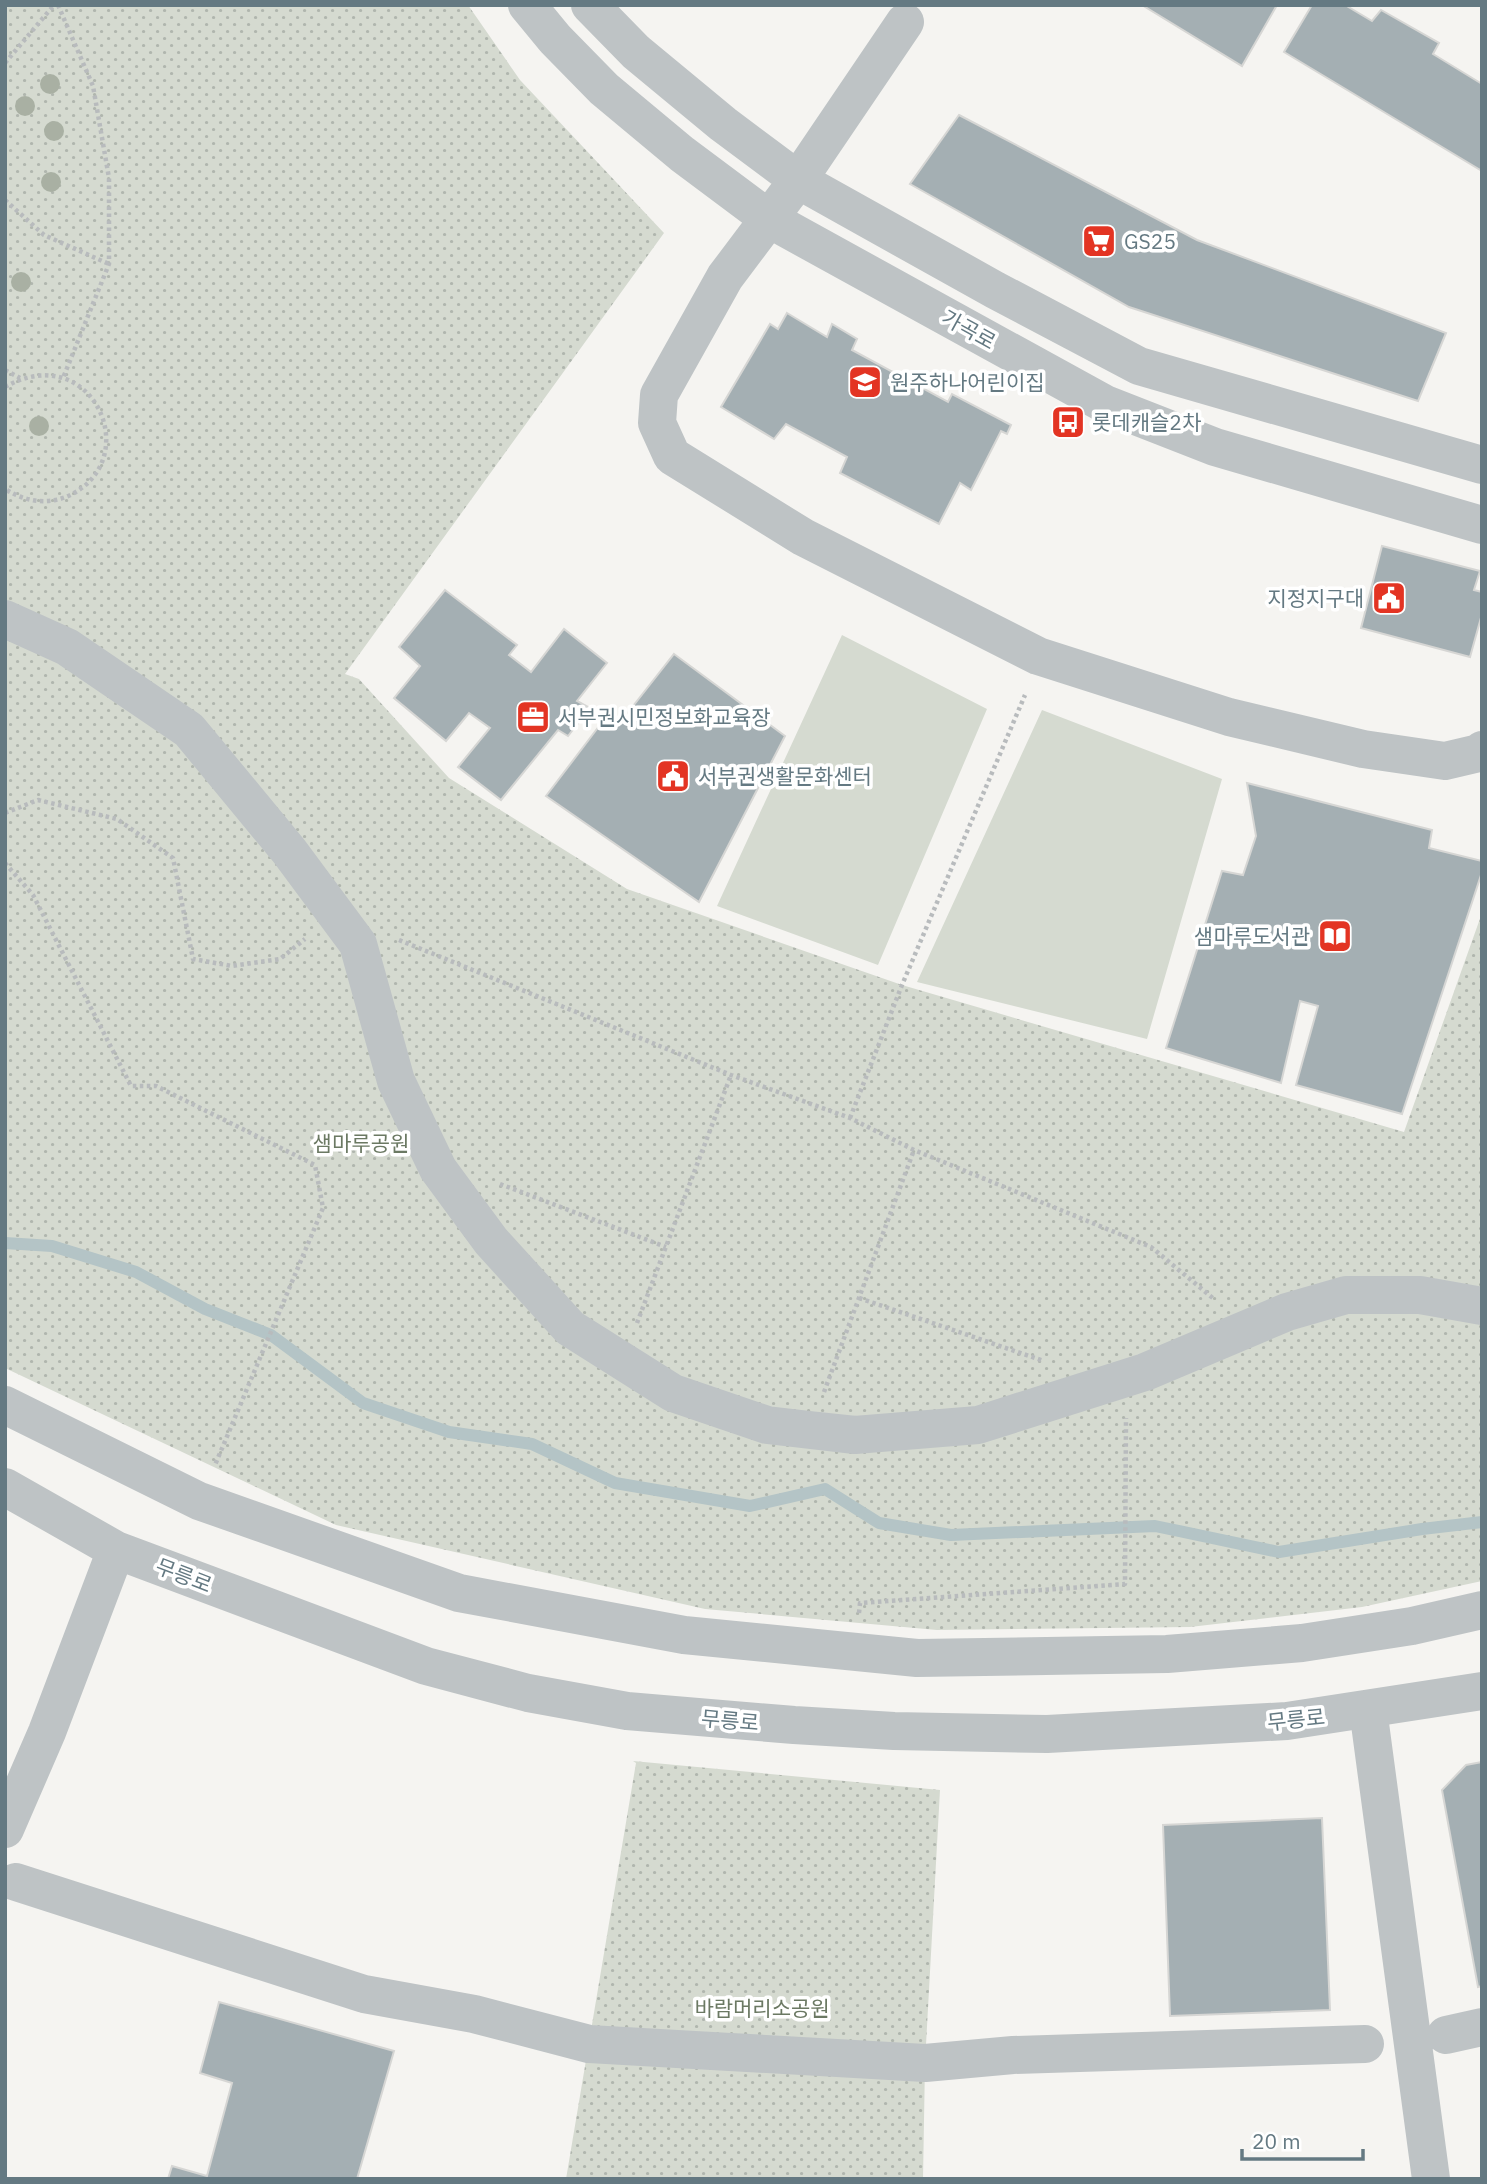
<svg xmlns="http://www.w3.org/2000/svg" width="1487" height="2184" viewBox="0 0 1487 2184" font-family="'IBM Plex Sans','Noto Sans KR',sans-serif">
<style>
.grass{fill:#d5dad0}
.park{fill:url(#park-dots)}
.lines{fill:none;stroke-linecap:round;stroke-linejoin:round}
.stream{stroke:#b4c4c6;stroke-width:12}
.building{fill:#a4afb3;stroke:#d6d6d4;stroke-width:2}
.path{stroke:#b8bbbd;stroke-width:4.5;stroke-dasharray:3.5 3.5;stroke-linecap:butt}
.minor{stroke:#bec3c5;stroke-width:38}
.tree{fill:#a9b0a3}
.labels{text-anchor:middle;dominant-baseline:central;stroke-width:7;stroke-linejoin:round;paint-order:stroke}
.poi-label{font-size:21px;fill:#647982;stroke:#fff;text-anchor:start}
.street-label{font-size:21px;fill:#647982;stroke:#fff}
.park-label{font-size:21px;fill:#6b7963;stroke:#fff}
</style>
<defs>
<pattern id="park-dots" width="8" height="8" patternUnits="userSpaceOnUse" patternTransform="scale(1.75)"><rect width="8" height="8" fill="#d5dad0"/><path d="M2 2h.1M6 6h.1" fill="none" stroke="#b0b6ae" stroke-width="1.8" stroke-linecap="round"/></pattern>
</defs>
<rect width="100%" height="100%" fill="#f5f4f1"/>
<path class="grass" d="M842,635L987,709L878,965L717,906Z
M1042,710L1222,779L1147,1039L917,982Z"/>
<path class="park" d="M5,5H468L520,80L664,233L345,674L359,679L449,778L627,889L902,985L1404,1132L1482,913V1581L1362,1607L1190,1627L937,1630L705,1609L336,1525L5,1368Z
M633,1761L940,1790L925,2063L923,2179H566L636,1763Z"/>
<g class="lines">
<path class="stream" d="M5,1243L52,1246L136,1272L205,1309L271,1335L363,1403L449,1432L532,1444L615,1483L750,1506L825,1489L879,1523L951,1535L1155,1526L1279,1552L1422,1529L1482,1522"/>
</g>
<path class="building" d="M1142,5H1277L1242,66Z
M1312,5H1345L1372,21L1381,10L1439,43L1433,54L1482,84V171L1284,52Z
M959,115L1197,240L1446,333L1418,401L1129,307L910,184Z
M787,313L827,337L832,324L857,339L852,350L948,402L952,394L1011,425L1007,434L1001,431L971,490L960,483L939,524L840,473L847,457L786,424L774,439L721,407L770,324L778,329Z
M1382,546L1480,571L1474,590L1482,592V614L1470,657L1361,628Z
M445,590L517,645L509,655L531,672L564,629L607,663L577,701L590,708L568,736L558,730L501,800L458,767L490,728L469,713L446,741L394,698L420,666L399,647Z
M674,654L785,736L699,902L546,796L603,721L615,729Z
M1247,783L1432,830L1429,848L1482,861V872L1402,1114L1296,1085L1318,1006L1300,1001L1281,1083L1166,1048L1222,871L1243,875L1256,836Z
M1482,1762V1986L1478,1987L1442,1790L1466,1765Z
M1322,1818L1330,2010L1170,2016L1163,1825Z
M219,2002L394,2051L357,2179H168L172,2166L207,2176L232,2083L200,2073Z"/>
<g class="lines">
<path class="path" d="M58,5L93,86L109,178V264L63,378
M5,63L54,5
M5,200L44,235L109,264
M5,370L20,378
M5,387C93,337 148,462 66,497C45,505 24,501 5,489
M5,813L38,800L117,819L173,858L193,959L232,966L280,959L305,939
M5,863L33,895L131,1086H156L315,1165L323,1208L215,1465
M399,940L731,1075L850,1118L914,1150L1151,1247L1214,1299
M850,1118L902,985L1025,695
M500,1184L666,1247
M859,1298L1044,1361
M637,1323L731,1075
M824,1392L914,1150
M859,1613L860,1603L1125,1584L1126,1418"/>
<path class="minor" d="M527,5L555,39L604,89L682,154L769,219L1105,404L1215,447L1482,525
M590,5L636,52L723,124L798,180L995,290L1139,366L1482,465
M905,22L798,180L725,277L659,395L657,423L672,456L803,537L1038,656L1229,717L1363,749L1445,761L1479,753L1482,750
M5,619L67,647L189,730L289,851L358,944L396,1081L438,1169L491,1241L570,1328L673,1393L767,1425L810,1430L855,1435L978,1425L1145,1372L1287,1312L1346,1295H1420L1482,1306
M5,1405L199,1501L459,1593L684,1635L917,1658L1167,1654L1302,1643L1412,1626L1482,1610
M5,1487L116,1550L426,1666L528,1693L627,1711L794,1725L894,1731L1047,1734L1287,1721L1482,1691
M1368,1709L1431,2179
M5,1829L47,1732L116,1550
M16,1882L364,1994L474,2014L589,2044L925,2063L1013,2055L1365,2044
M1446,2035L1482,2027"/>
</g>
<g class="tree">
<circle cx="50" cy="84" r="10"/>
<circle cx="25" cy="106" r="10"/>
<circle cx="54" cy="131" r="10"/>
<circle cx="51" cy="182" r="10"/>
<circle cx="21" cy="282" r="10"/>
<circle cx="39" cy="426" r="10"/>
</g>
<defs>
<g id="supermarket-square" transform="scale(1.75)"><rect x="-9" y="-9" width="18" height="18" rx="4" fill="#e33423" stroke="#fff"/><path d="M-6-5.5h2.5l.6 2H6L4.5 2H-2.5L-4.4-4H-6ZM-1.5 3.2a1.3 1.3 0 1 0 .1 0ZM3 3.2a1.3 1.3 0 1 0 .1 0Z" fill="#fff"/></g>
<g id="school-square" transform="scale(1.75)"><rect x="-9" y="-9" width="18" height="18" rx="4" fill="#e33423" stroke="#fff"/><path d="M0-5L7-2L0 1L-7-2ZM-4 1L0 2.5L4 1V4Q0 6-4 4Z" fill="#fff"/></g>
<g id="bus-square" transform="scale(1.75)"><rect x="-9" y="-9" width="18" height="18" rx="4" fill="#e33423" stroke="#fff"/><path d="M-5-6H5V4H4V6H2V4H-2V6H-4V4H-5ZM-3.5-4V0h7V-4ZM-3.5 1.2v1.5H-2V1.2ZM2 1.2v1.5H3.5V1.2Z" fill="#fff"/></g>
<g id="civic-square" transform="scale(1.75)"><rect x="-9" y="-9" width="18" height="18" rx="4" fill="#e33423" stroke="#fff"/><path d="M-.6-6.5H3V-4.5H.6V-3L4-1V1h2V6H-6V1h2V-1L-.6-3ZM-1.2 2.5V6h2.4V2.5Z" fill="#fff"/></g>
<g id="office-square" transform="scale(1.75)"><rect x="-9" y="-9" width="18" height="18" rx="4" fill="#e33423" stroke="#fff"/><path d="M-6-3h4V-5.5h4V-3h4V5H-6ZM-1-4.5V-3h2v-1.5ZM-6 0V1H6V0Z" fill="#fff"/></g>
<g id="library-square" transform="scale(1.75)"><rect x="-9" y="-9" width="18" height="18" rx="4" fill="#e33423" stroke="#fff"/><path d="M-6-4Q-3-5.5-.7-3.5V5Q-3 3-6 4ZM6-4Q3-5.5 .7-3.5V5Q3 3 6 4Z" fill="#fff"/></g>
</defs>
<g fill-rule="evenodd">
<use href="#supermarket-square" x="1099" y="241"/>
<use href="#school-square" x="865" y="382"/>
<use href="#bus-square" x="1068" y="422"/>
<use href="#civic-square" x="1389" y="598"/>
<use href="#office-square" x="533" y="717"/>
<use href="#civic-square" x="673" y="776"/>
<use href="#library-square" x="1335" y="936"/>
</g>
<g class="labels">
<g class="poi-label">
<text x="1124" y="241">GS25</text>
<text x="890" y="382">원주하나어린이집</text>
<text x="1092" y="422">롯데캐슬2차</text>
<text x="1364" y="598" text-anchor="end">지정지구대</text>
<text x="558" y="717">서부권시민정보화교육장</text>
<text x="698" y="776">서부권생활문화센터</text>
<text x="1310" y="936" text-anchor="end">샘마루도서관</text>
</g>
<g class="street-label">
<text transform="translate(969 329) rotate(29)">가곡로</text>
<text transform="translate(184 1575) rotate(21)">무릉로</text>
<text transform="translate(1296 1719) rotate(-6)">무릉로</text>
<text transform="translate(730 1720) rotate(5)">무릉로</text>
</g>
<g class="park-label">
<text x="361" y="1143">샘마루공원</text>
<text x="762" y="2008">바람머리소공원</text>
</g>
</g>
<rect width="1487" height="2184" fill="none" stroke="#647982" stroke-width="14"/>
<path d="M1242 2149v10h121v-10" fill="none" stroke="#647982" stroke-width="3.5"/>
<text x="1252" y="2149" font-size="21" fill="#647982" stroke="#ffffff" stroke-width="5" paint-order="stroke">20 m</text>
</svg>
